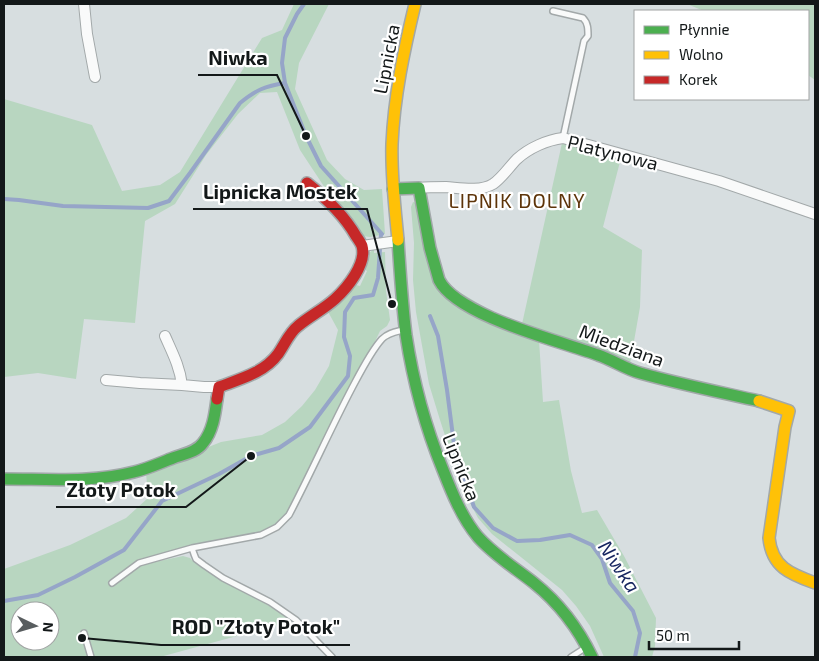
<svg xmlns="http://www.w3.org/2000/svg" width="819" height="661" viewBox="0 0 819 661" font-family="'Exo 2',sans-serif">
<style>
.green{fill:#b8d6c0;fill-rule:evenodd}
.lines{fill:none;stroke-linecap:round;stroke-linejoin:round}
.stream{stroke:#96a5c8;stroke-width:4}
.lane-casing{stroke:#a2a8a9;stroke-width:8}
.street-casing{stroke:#a2a8a9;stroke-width:12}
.fast-casing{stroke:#a2a8a9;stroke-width:14}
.slow-casing{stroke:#a2a8a9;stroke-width:14}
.jam-casing{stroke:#a2a8a9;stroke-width:14}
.lane{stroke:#f9fafa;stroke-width:5}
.street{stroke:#f9fafa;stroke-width:10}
.fast{stroke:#4caf50;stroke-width:11}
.slow{stroke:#ffc107;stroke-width:11}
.jam{stroke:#c62828;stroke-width:11}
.labels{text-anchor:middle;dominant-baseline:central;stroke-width:4.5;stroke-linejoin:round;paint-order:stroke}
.street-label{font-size:19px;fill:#131819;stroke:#fff}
.neighbourhood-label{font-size:20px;letter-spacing:1px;fill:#5d3409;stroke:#fff}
.water-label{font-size:20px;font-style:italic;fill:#15245f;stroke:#fff}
.leader{fill:none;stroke:#131819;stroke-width:2}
.callout-dot{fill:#131819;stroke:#fff;stroke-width:2}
.callout-label{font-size:20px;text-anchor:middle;font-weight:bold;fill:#131819;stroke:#fff;stroke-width:4.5;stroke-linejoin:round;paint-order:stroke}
</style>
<rect width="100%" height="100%" fill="#d7dee0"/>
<path class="green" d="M294,4H329L299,63L295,89L327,160L345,179L364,190L382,189L385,234L370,237L363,236L325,188L300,150L277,92L260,93L238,114L206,155L175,204L145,221L135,323L84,319L76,379L38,373L4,377V99L92,125L122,191L160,185L180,172L262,38L282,30Z
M687,4H815V80L808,75V11H704Z
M562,143L621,158L603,227L642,250L640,307L630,364L522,324Z
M413,202L416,203L431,275L539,340L543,402L559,400L571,471L582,513L597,510L624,556L656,618L655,646L652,657H604L590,626L576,606L562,590L492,534L478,518L468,499L453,460L440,420L429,384L423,351L416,312L413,280L414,243L411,207Z
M374,249V253L385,252L386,291L390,320L387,326L380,331L372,348L361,366L330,425L287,512L282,519L269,529L252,535L188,547L153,556L150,563L183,556L190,558L195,563L220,579L250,593L292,621L160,657H4V569L70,545L126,518L148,498L146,472L221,442L262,435L285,422L302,406L315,390L329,366L338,330L326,308L352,284L360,286L367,271L363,268L365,256ZM20,611H50V641H20Z"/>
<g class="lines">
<path class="stream" d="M304,4L297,14L285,38L282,63L285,83L306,136L321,166L382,234
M4,199L19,200L63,206L148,208L169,201L190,173L240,103C256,90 265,86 285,83
M430,316L438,336L447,390L455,452L474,507L493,528L517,541L540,540L570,535L592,545L602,559L610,583L633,611L640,633L635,657
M4,601L38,595L75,577L124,550L162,501L219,474L251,456L279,448L310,427L348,376L350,356L344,337L345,312L354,298L373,295L378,278L381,234"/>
<g class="lane-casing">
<path id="lane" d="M553,11L583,18C588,23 588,29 588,36L584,41L563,138
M112,583L139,563L192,548
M84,633L91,657
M332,657L296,620L270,602L223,578L204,565L196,559L194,554L192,548L261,535L277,527L289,515C311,473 330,430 352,388C360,373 371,351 382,339C388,333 395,332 403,330
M571,657L585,648"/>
</g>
<g class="street-casing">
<path id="street" d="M84,4L87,34L95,77
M419,188C428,187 437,187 446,187C460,188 480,192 493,184C502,178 509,167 517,159C529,148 547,140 563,138L719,181L815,214
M362,246L398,241
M106,380L140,383L182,385C180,367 172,352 165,336
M182,385L204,387H219"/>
</g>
<g class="fast-casing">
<path id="fast" d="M393,189L419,188L430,248L439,280C457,316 560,341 598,355C613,360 625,369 640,373C679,384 719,392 759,401
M398,240C400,271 402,303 406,335C413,381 425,426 443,470C452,493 462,518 478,537C494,555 515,568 534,583C559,603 578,628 592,657
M4,479C47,479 92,483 134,472C147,469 160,463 173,458C184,454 197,452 203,443C213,431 215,414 217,399"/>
</g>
<g class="slow-casing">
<path id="slow" d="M398,240C395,208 391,176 392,144C394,97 404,50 415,4
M759,401L789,411L785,427L769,538C772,567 790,574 815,583"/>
</g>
<g class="jam-casing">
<path id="jam" d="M217,399L219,387C240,379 264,373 278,354C285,344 289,333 298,326C310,316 324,309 335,299C347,288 367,264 362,246C361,243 358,239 356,236C344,215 326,198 307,183"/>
</g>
<use href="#lane" class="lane"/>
<use href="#street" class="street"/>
<use href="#fast" class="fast"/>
<use href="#slow" class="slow"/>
<use href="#jam" class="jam"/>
</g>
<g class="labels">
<g class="street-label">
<text transform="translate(386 59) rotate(-79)">Lipnicka</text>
<text transform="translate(613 152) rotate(14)">Platynowa</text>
<text transform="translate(622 345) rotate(20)">Miedziana</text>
<text transform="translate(462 467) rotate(68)">Lipnicka</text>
</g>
<g class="neighbourhood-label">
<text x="517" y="200">LIPNIK DOLNY</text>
</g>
<g class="water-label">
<text transform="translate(620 566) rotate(56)">Niwka</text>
</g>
</g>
<path class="leader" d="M306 136L277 75H198M392 304L367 209H193M251 456L186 507H56M82 638L161 645H350"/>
<g class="callout-dot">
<circle cx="306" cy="136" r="5"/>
<circle cx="392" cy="304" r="5"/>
<circle cx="251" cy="456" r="5"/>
<circle cx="82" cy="638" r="5"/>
</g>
<g class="callout-label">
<text x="238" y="65">Niwka</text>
<text x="280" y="199">Lipnicka Mostek</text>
<text x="121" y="497">Złoty Potok</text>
<text x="256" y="634">ROD "Złoty Potok"</text>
</g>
<rect width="819" height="661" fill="none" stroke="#131819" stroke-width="10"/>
<rect x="634" y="10" width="175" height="90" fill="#ffffff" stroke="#a1a3a3"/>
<rect x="644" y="26" width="25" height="8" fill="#4caf50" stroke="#a1a3a3"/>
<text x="679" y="35" font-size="15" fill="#131819">Płynnie</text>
<rect x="644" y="51" width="25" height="8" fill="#ffc107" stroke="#a1a3a3"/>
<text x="679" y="60" font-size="15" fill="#131819">Wolno</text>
<rect x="644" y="76" width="25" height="8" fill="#c62828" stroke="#a1a3a3"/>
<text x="679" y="85" font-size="15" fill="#131819">Korek</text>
<g transform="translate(35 626) rotate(95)"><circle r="24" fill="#ffffff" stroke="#a1a3a3"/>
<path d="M0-4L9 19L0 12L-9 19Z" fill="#585d5f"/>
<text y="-8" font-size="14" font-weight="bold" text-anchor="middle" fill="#131819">N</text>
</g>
<path d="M649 641v8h90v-8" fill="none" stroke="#131819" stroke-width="2.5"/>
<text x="656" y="641" font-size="15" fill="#131819" stroke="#ffffff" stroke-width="4" paint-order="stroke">50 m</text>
</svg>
